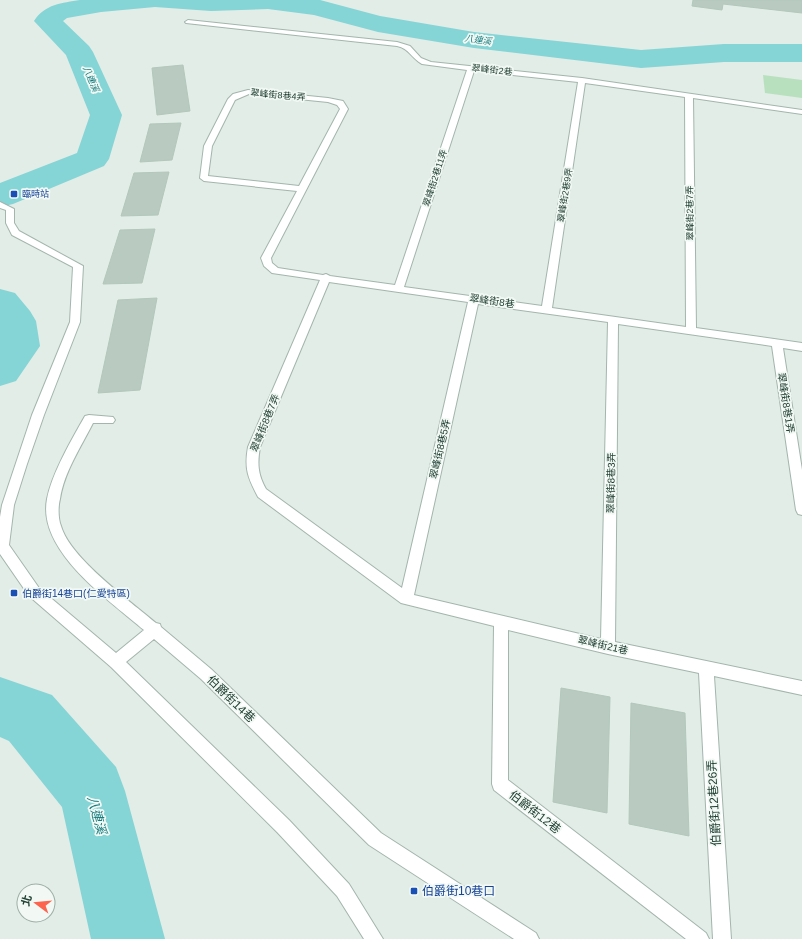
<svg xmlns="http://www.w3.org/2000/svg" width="802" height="939" viewBox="0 0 802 939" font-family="Helvetica,'Noto Sans TC',sans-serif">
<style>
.green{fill:#b8e0be}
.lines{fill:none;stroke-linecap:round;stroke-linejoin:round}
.river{fill:#85d4d6;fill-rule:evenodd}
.building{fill:#b9cbc1;stroke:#b3c7bc}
.minor-casing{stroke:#a3b5ad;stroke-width:2}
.minor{fill:#fff;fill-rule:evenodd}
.transit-dot{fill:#1a4fb4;stroke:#f2f9f5;stroke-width:1.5}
.labels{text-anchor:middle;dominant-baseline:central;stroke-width:3.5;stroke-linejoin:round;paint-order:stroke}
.far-water-label{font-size:9px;font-style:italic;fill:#167c7f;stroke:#f2f9f5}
.far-street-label{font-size:9px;fill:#203f33;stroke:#f2f9f5}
.far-transit-label{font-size:9px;fill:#164399;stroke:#f2f9f5;text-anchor:start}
.street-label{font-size:10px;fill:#203f33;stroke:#f2f9f5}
.transit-label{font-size:10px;fill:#164399;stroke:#f2f9f5;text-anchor:start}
.near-street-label{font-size:12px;fill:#203f33;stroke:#f2f9f5}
.near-transit-label{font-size:12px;fill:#164399;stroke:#f2f9f5;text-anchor:start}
.near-water-label{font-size:13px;font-style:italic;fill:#167c7f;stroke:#f2f9f5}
</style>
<rect width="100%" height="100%" fill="#e1ede6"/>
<path class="green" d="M763,75L802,80V98L765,93Z"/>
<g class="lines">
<path class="river" d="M80,0H320L380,16L474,32L641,50L724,44H802V62H724L641,68L474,48L378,32L314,15L268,9L211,11L155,7L101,12L67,18L63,21L89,46L93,52L122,115L109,159L104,166L13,204L0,207V183L77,153L90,115L66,55L34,21C45,4 62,3 80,0Z
M0,289L15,293L30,311L36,321L40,346L16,381L0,386Z
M0,677L52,695L116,767L125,791L165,939H91L62,807L9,741L0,737Z"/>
</g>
<path class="building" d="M693,0H802V13L723,4L722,10L692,6Z
M183,65L190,111L157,115L152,68Z
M181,123L172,160L140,162L150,124Z
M169,172L158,215L121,216L134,173Z
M155,229L142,283L103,284L120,230Z
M157,298L140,390L98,393L118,300Z
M561,688L610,697L607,813L553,802Z
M631,703L685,713L689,836L629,824Z"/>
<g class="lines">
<g class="minor-casing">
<path id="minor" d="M188,20L397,42L410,46L421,58L431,62L582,78L802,110V114L693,98L696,328L802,343V351L783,348L802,470V515L798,514L796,510L772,346L618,324L615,642L802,681V695L714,676L731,939H713L699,673L608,654L508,630V780L706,933L709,939H686L494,790L492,784L494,626L401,603L258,497C248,478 244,469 248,447L320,280L272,273L264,266L261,258L297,191L204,181L200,178L204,146L228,99L233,94L248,90L328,98L343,101L348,109L271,258L272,263L278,268L323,275L326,274L330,276L395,285L467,70L422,64C412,59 409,48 397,46L186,23L185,22ZM474,71L578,82L542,306L404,287ZM585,83L685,97L686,327L552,308ZM249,94L328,102L337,105L340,109L299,186L208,176L212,146L235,100ZM329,282L468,302L402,588L266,489C258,475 257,464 260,447ZM478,304L608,322L601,639L414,595Z
M0,202L14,209V223L19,231L83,266L80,322L44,415L27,464L14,505L9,545L39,588L116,653L144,630C109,600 37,551 47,499C52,473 72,439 85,416L89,415L113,417L115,420L113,423H93C81,447 64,472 60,499C58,506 58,519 61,526C70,558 130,601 156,623L160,624L161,627L211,669L381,833L536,933L539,939H514L369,845L201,679L154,639L126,662L289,820L349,884L383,939H364L337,896L277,832L111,667L29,596L0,554V517L2,505L32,415L70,322L73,267L12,235L6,223V210L0,208Z"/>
</g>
<use href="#minor" class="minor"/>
</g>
<g class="transit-dot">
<rect x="10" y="190" width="8" height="8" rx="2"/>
<rect x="10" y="589" width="8" height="8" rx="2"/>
<rect x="410" y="887" width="8" height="8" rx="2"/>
</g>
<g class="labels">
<g class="far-water-label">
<text transform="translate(478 40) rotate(8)">八連溪</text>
<text transform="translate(91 79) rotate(67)">八連溪</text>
</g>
<g class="far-street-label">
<text transform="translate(492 70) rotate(6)">翠峰街2巷</text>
<text transform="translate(278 95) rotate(5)">翠峰街8巷4弄</text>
<text transform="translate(435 178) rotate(-72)">翠峰街2巷11弄</text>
<text transform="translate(565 195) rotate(-81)">翠峰街2巷9弄</text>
<text transform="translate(690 213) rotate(-91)">翠峰街2巷7弄</text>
</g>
<g class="far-transit-label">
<text x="22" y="194">臨時站</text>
</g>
<g class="street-label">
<text transform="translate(492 301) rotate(8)">翠峰街8巷</text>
<text transform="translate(786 403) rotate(81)">翠峰街8巷1弄</text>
<text transform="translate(265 423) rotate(-68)">翠峰街8巷7弄</text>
<text transform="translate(440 449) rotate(-77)">翠峰街8巷5弄</text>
<text transform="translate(611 483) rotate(-89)">翠峰街8巷3弄</text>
<text transform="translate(603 645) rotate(13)">翠峰街21巷</text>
</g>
<g class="transit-label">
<text x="22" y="593">伯爵街14巷口(仁愛特區)</text>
</g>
<g class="near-street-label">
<text transform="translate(231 699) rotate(44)">伯爵街14巷</text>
<text transform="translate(714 803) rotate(-93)">伯爵街12巷26弄</text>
<text transform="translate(535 812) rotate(38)">伯爵街12巷</text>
</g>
<g class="near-transit-label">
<text x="422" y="891">伯爵街10巷口</text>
</g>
<g class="near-water-label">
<text transform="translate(97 815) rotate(75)">八連溪</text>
</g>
</g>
<g transform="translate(36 903) rotate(286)"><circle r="19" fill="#f2f9f5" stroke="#9eafa7"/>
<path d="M0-3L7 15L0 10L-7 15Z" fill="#fc6450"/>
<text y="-6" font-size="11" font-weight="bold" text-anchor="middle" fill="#203f33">北</text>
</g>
</svg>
